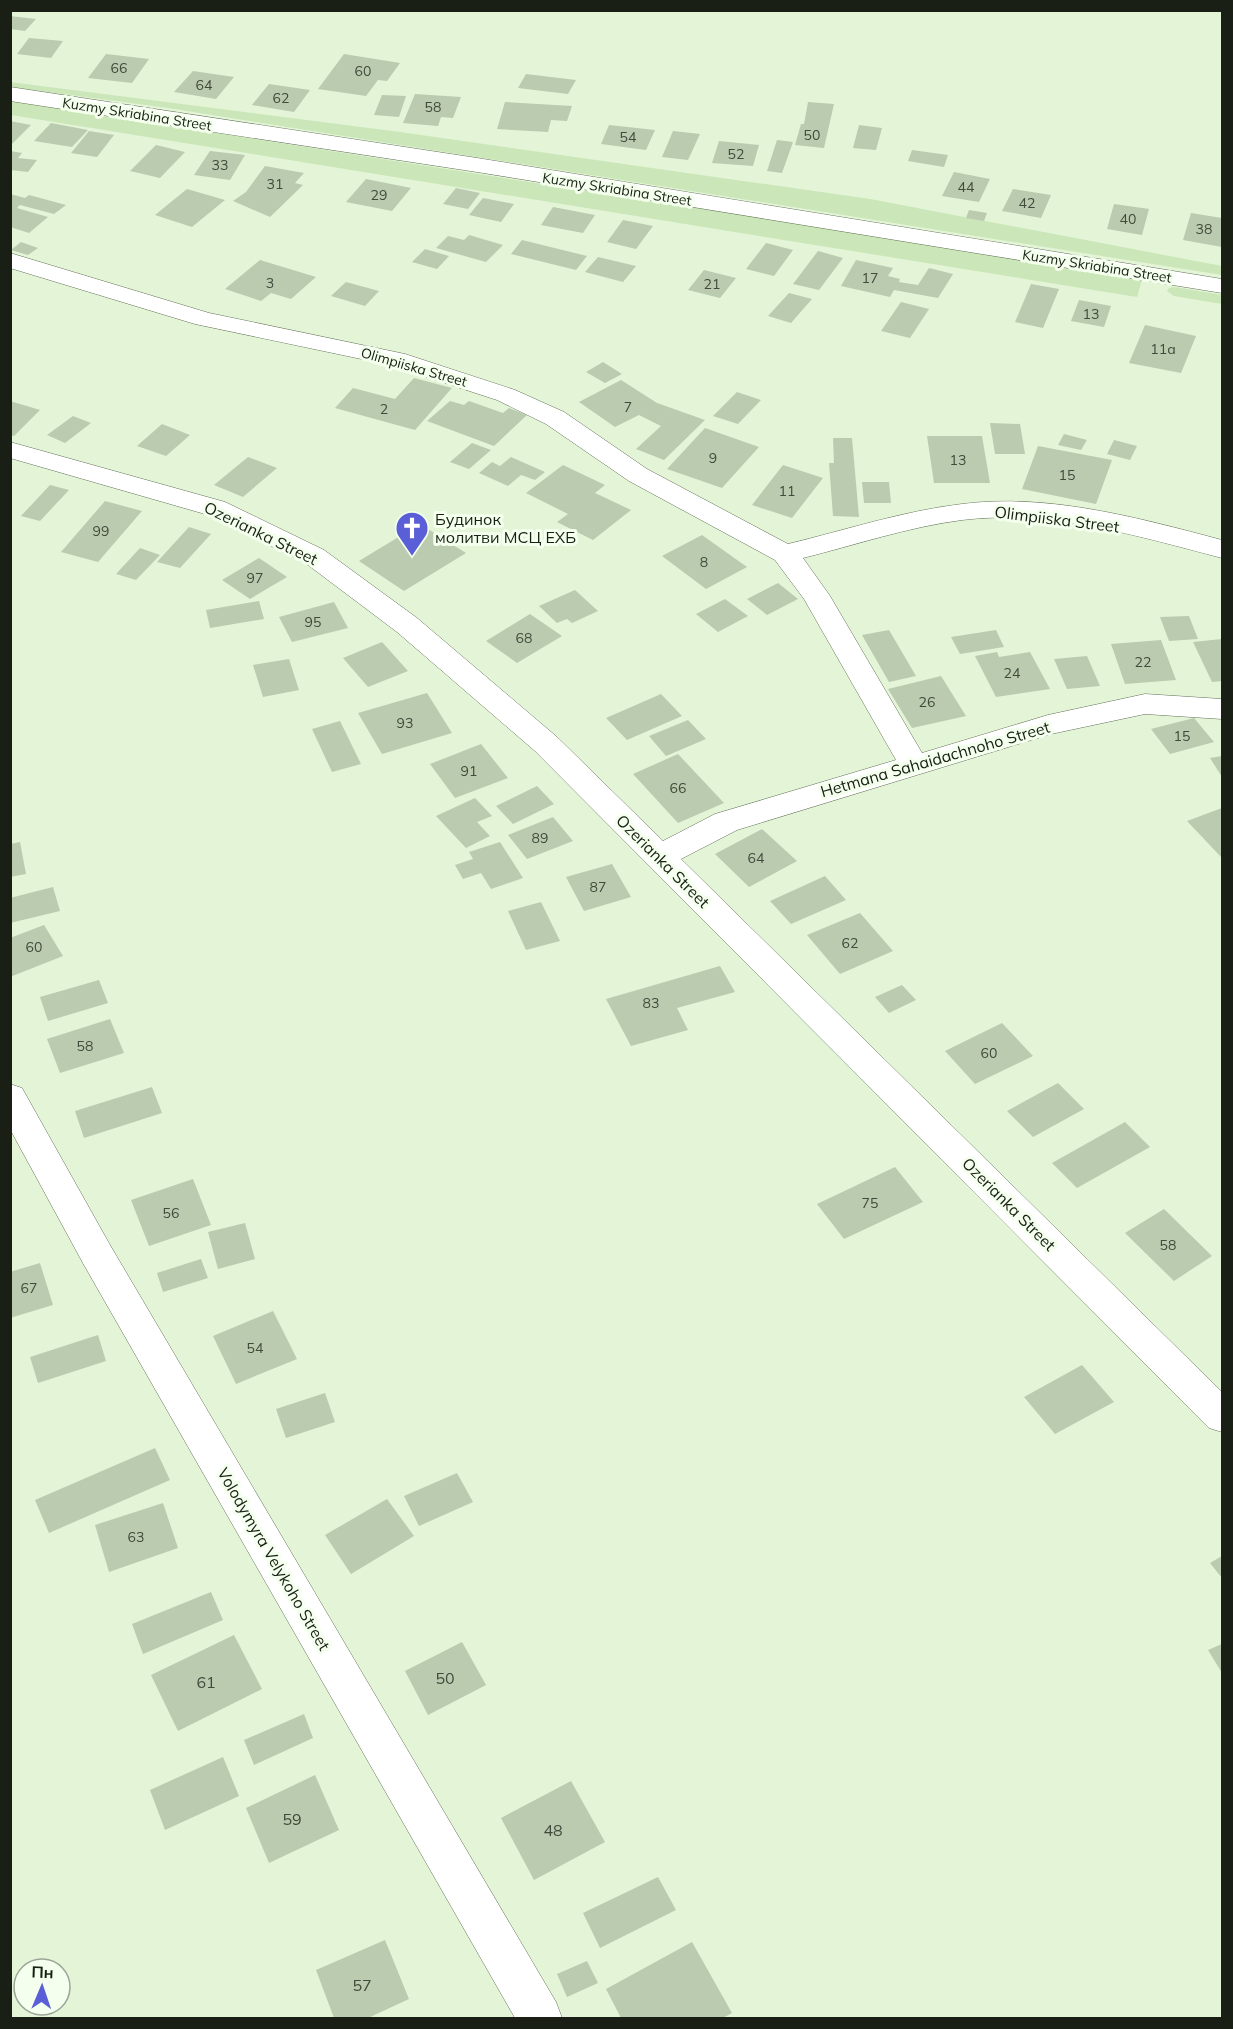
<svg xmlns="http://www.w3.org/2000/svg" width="1233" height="2029" viewBox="0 0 1233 2029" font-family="Mulish,sans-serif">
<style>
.green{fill:#cbe6b8}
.building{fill:#bacbaf}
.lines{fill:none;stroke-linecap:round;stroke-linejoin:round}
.minor-casing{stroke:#627157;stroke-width:1}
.secondary-casing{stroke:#627157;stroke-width:1}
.minor{fill:#fff;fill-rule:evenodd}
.secondary{fill:#fff;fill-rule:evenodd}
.labels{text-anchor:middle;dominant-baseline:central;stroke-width:6;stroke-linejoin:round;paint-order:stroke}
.number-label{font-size:14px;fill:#414a3c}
.far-street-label{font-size:14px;fill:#191f15;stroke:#f4ffed}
.poi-label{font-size:16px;fill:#191f15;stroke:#f4ffed;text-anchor:start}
.street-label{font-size:16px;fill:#191f15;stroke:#f4ffed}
.near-number-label{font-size:16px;fill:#414a3c}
</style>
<rect width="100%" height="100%" fill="#e3f4d7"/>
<path class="green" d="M10,82L400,132L870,199L1222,266V275L168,108L11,87Z
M10,101L895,239L1142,280L1137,297L11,115Z
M1175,287L1222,295V304L1174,296L1167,291L1169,288Z"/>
<path class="building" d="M10,16L36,19L25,31L10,29Z
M29,38L63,41L51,58L17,54Z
M106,54L149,59L132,83L88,78Z
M344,54L400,63L387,81L378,80L366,96L318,89Z
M193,71L234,77L216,99L174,92Z
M526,74L576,80L568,94L518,88Z
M269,84L310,90L294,112L252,105Z
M415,94L461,97L453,118L441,117L438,126L403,123Z
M382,95L406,96L399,117L374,115Z
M505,102L572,106L567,121L551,120L548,132L497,129Z
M808,102L834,104L824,148L795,145L801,124H804Z
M10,121L31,125L10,146Z
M51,123L88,130L72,147L34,141Z
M609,125L655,130L646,150L601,144Z
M859,125L882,128L876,150L853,148Z
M89,131L114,135L97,157L71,153Z
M673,131L700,134L688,160L662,157Z
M777,140L793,142L782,173L767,171Z
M719,141L759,145L753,166L712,163Z
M156,145L185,152L160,178L130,171Z
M912,150L948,155L944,167L908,161Z
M10,151L22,153L18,158L37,160L28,172L10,170Z
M210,151L245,155L230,180L194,175Z
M265,166L304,173L295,183L303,185L270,217L233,201L246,192Z
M954,172L990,179L979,202L942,196Z
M366,179L411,188L392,211L346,202Z
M456,188L480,193L468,209L443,204Z
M187,189L225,200L192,227L155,215Z
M1013,189L1051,195L1041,218L1002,211Z
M10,194L25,198L29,195L66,205L54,214L20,205L17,208L48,217L29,233L10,227Z
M483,198L514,204L501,222L469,215Z
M1114,204L1149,209L1142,235L1107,229Z
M553,207L595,215L583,233L541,225Z
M969,210L987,213L984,221L966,218Z
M1191,213L1222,218V247L1183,240Z
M623,220L653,226L636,249L607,242Z
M469,235L503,245L486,262L436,248L448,236L464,240Z
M522,240L587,256L576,270L511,254Z
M21,242L38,248L28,255L11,250Z
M766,243L793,250L774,276L746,269Z
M425,249L449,256L437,269L412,262Z
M818,251L843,258L819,290L793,284Z
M598,257L636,266L623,282L585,272Z
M260,260L316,277L291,299L271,293L261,301L225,289Z
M856,260L893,268L888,276L900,279L899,282L918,285L929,268L953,274L938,298L894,290L890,297L841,286Z
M704,270L736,278L720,298L688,290Z
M346,282L379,291L365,306L331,296Z
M1031,284L1059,289L1043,328L1015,322Z
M789,293L812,299L791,323L768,316Z
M1079,300L1111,306L1104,327L1071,321Z
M901,302L929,309L910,338L881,331Z
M1145,325L1196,336L1181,373L1129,363Z
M603,362L622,374L605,383L586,372Z
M414,378L452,388L415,430L335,408L353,388L395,399Z
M621,380L657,403L705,420L664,460L636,449L661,426L639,415L615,427L579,402Z
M737,392L761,400L738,424L713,416Z
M10,401L40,410L14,436L10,435Z
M450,401L464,405L469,401L503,413L509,408L527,415L494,446L427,421Z
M73,416L91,423L65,443L47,435Z
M990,423L1020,424L1025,454H995Z
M162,424L190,435L166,456L137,446Z
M705,428L759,447L722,488L667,469Z
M1064,434L1087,440L1081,450L1058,445Z
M927,436H982L990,483H934Z
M833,438H852L859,517L833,516L829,463H834Z
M1114,440L1137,446L1130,460L1107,454Z
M472,443L491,450L469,469L450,462Z
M1038,446L1112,460L1096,504L1022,489Z
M248,457L277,468L243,497L214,485Z
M511,457L545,472L535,480L521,475L508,486L479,473L492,462L500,466Z
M563,465L605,485L595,493L631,510L593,540L557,522L568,514L526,493Z
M783,465L823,478L792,518L752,505Z
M862,482H889L891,503H864Z
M50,485L69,490L40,521L21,516Z
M105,501L142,511L98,562L61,552Z
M420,524L466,553L404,591L359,561Z
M189,527L211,534L180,568L157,562Z
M702,535L747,567L706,589L662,556Z
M140,548L160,555L136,580L116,574Z
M259,558L287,577L250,599L222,580Z
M778,583L798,599L767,615L747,599Z
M575,590L598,611L572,623L567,619L557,623L539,606Z
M725,599L748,616L718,632L696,614Z
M259,601L264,619L210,628L206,610Z
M334,602L348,628L292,642L279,617Z
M530,614L562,636L517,663L486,641Z
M1189,616L1198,639L1169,641L1160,617Z
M889,630L916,676L889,682L862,635Z
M996,630L1004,647L960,654L951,637Z
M1222,639V681L1212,682L1193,642Z
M1161,640L1176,680L1125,684L1111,644Z
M382,642L408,671L368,687L343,658Z
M997,652L999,657L1030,652L1050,689L996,697L975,656Z
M1087,656L1100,686L1067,689L1054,659Z
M289,659L299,690L263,697L253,665Z
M941,676L966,716L912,728L888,689Z
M427,693L452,733L382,754L358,713Z
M661,694L682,716L627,740L606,718Z
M1194,718L1214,742L1170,754L1151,729Z
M688,720L706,739L666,756L649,736Z
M340,721L361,764L332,772L312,729Z
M481,744L508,778L455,798L430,764Z
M678,754L724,803L678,823L633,774Z
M1222,756V777L1210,758Z
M537,786L554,804L513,824L496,806Z
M475,798L492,816L477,822L490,836L466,848L436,816Z
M1222,808V858L1187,821Z
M553,817L573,841L527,859L508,835Z
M762,829L797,861L749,887L715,854Z
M20,842L26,874L10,877V844Z
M500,842L523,878L491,889L481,873L463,879L455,865L473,859L469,852Z
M612,864L631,897L584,911L566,877Z
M825,876L846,900L791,924L770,901Z
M53,887L60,911L10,923V898Z
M541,902L560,941L526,950L508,911Z
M860,913L893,951L840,974L807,935Z
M44,925L63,956L10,977V938Z
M720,966L735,992L677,1008L688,1030L631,1046L606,999Z
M99,980L108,1003L48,1021L40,997Z
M902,985L916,1000L889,1013L875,997Z
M110,1019L124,1053L60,1073L47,1039Z
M1002,1023L1033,1056L975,1084L945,1051Z
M1058,1083L1084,1109L1033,1137L1007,1111Z
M152,1087L162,1113L84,1138L75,1111Z
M1125,1122L1150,1147L1077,1188L1052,1163Z
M895,1167L923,1202L844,1239L817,1204Z
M193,1179L211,1225L149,1246L131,1200Z
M1164,1209L1212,1256L1174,1281L1125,1233Z
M245,1223L255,1259L218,1269L208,1232Z
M201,1259L208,1278L163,1292L157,1273Z
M40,1263L53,1305L10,1318V1272Z
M273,1311L297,1359L236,1384L213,1336Z
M98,1335L106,1361L38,1383L30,1357Z
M1082,1365L1114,1402L1055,1434L1024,1397Z
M325,1393L335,1422L286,1438L276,1409Z
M155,1448L170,1480L49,1533L35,1500Z
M457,1473L473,1502L419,1526L404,1496Z
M387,1499L414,1536L351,1574L325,1535Z
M163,1503L178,1548L109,1572L95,1525Z
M1222,1556V1578L1210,1563Z
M211,1592L223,1620L143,1654L132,1624Z
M234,1635L262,1689L178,1731L151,1675Z
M462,1642L486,1685L428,1715L405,1671Z
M1222,1644V1673L1208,1650Z
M304,1714L313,1738L254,1765L244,1740Z
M223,1757L239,1796L165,1830L150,1790Z
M315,1775L339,1830L269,1863L246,1808Z
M571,1781L605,1842L534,1880L501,1818Z
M658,1877L676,1910L600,1948L583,1913Z
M385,1940L409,1999L368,2018H334L316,1970Z
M692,1942L732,2013L723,2018H621L606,1989Z
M587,1961L598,1983L567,1997L557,1974Z"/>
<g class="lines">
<g class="minor-casing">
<path id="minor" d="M10,253L209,313L405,354L515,390L564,412L647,469L788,544C846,530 903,511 962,504C1048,493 1139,518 1222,540V558C1138,536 1049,509 962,520C908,527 855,545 803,558L830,596L922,753L1048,715L1145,694L1222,699V719L1145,714L1051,734L737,830L681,859L1222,1392V1432L1209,1428L535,751L397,632L304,562L205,514L10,458V442L225,502L324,550L417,618L557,737L663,841L715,814L896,760L804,599L775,560L629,481L546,424L497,400L390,365L195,324L10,268Z
M10,1084L22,1088L110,1245L556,2002L562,2018H515L84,1265L10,1129Z"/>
</g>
<g class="secondary-casing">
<path id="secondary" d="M10,87L477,158L1222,279V293L477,172L10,101Z"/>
</g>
<use href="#minor" class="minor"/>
<use href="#secondary" class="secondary"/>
</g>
<defs>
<g id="church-pin" transform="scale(1.725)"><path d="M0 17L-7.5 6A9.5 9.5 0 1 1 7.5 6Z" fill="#5b5fd7" stroke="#f4ffed"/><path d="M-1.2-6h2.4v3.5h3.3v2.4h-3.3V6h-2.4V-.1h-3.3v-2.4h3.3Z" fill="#fff"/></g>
</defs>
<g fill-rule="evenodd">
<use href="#church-pin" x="412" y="528"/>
</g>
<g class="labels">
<g class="number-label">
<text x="119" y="68">66</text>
<text x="363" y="71">60</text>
<text x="204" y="85">64</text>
<text x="281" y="98">62</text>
<text x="433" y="107">58</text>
<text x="812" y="135">50</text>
<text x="628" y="137">54</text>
<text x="736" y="154">52</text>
<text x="220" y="165">33</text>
<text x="275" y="184">31</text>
<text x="966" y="187">44</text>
<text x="379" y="195">29</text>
<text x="1027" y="203">42</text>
<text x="1128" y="219">40</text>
<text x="1204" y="229">38</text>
<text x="870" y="278">17</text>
<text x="270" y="283">3</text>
<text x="712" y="284">21</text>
<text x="1091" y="314">13</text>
<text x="1163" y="349">11а</text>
<text x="628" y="407">7</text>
<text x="384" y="409">2</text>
<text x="713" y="458">9</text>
<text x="958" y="460">13</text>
<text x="1067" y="475">15</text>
<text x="787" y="491">11</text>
<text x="101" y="531">99</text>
<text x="704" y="562">8</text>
<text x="255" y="578">97</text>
<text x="313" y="622">95</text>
<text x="524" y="638">68</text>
<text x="1143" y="662">22</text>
<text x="1012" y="673">24</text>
<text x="927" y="702">26</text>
<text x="405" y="723">93</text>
<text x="1182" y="736">15</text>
<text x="469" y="771">91</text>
<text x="678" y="788">66</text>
<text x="540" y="838">89</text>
<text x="756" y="858">64</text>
<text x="598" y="887">87</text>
<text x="850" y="943">62</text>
<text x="34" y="947">60</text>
<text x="651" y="1003">83</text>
<text x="85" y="1046">58</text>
<text x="989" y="1053">60</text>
<text x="870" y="1203">75</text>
<text x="171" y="1213">56</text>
<text x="1168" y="1245">58</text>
<text x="29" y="1288">67</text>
<text x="255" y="1348">54</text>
<text x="136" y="1537">63</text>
</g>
<g class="far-street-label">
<text transform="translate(137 114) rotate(9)">Kuzmy Skriabina Street</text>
<text transform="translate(617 189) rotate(9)">Kuzmy Skriabina Street</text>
<text transform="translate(1097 266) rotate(9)">Kuzmy Skriabina Street</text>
<text transform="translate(414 367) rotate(16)">Olimpiiska Street</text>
</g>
<g class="poi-label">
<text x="435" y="519">Будинок<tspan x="435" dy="18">молитви МСЦ ЕХБ</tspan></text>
</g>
<g class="street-label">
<text transform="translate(1057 519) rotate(7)">Olimpiiska Street</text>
<text transform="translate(261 533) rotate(26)">Ozerianka Street</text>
<text transform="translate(935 759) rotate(-16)">Hetmana Sahaidachnoho Street</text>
<text transform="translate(663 861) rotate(45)">Ozerianka Street</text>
<text transform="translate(1009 1204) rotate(45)">Ozerianka Street</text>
<text transform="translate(274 1559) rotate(60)">Volodymyra Velykoho Street</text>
</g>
<g class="near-number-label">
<text x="445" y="1678">50</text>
<text x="206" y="1682">61</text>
<text x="292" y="1819">59</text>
<text x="553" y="1830">48</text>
<text x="362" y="1985">57</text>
</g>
</g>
<rect width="1233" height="2029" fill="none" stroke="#191f15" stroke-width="24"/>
<g transform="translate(42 1987) rotate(2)"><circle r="28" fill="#f4ffed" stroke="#9ca597" stroke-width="1.5"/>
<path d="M0-4.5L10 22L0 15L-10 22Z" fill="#5b5fd7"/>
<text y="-9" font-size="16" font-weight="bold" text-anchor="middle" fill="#191f15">Пн</text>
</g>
</svg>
